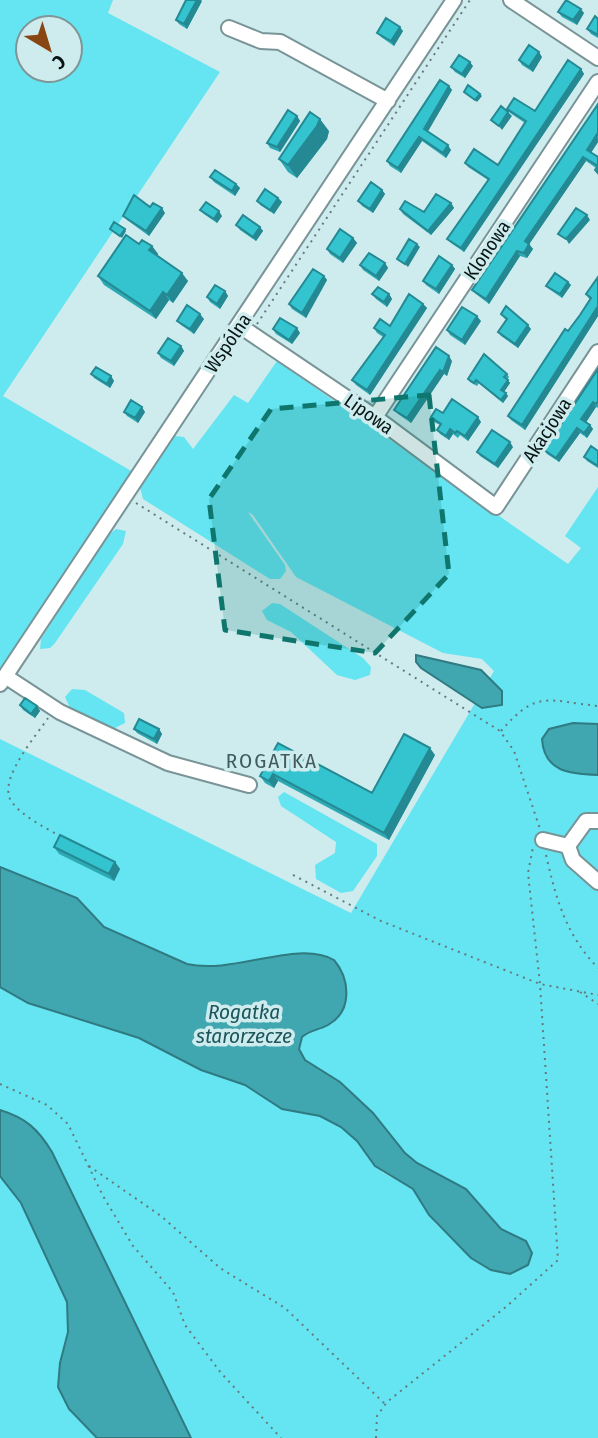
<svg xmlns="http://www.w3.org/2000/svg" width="598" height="1438" viewBox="0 0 598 1438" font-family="'Fira Sans Condensed',sans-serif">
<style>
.green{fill:#65e4f1;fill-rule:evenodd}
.water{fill:#40a6b0;stroke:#307a82;stroke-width:2}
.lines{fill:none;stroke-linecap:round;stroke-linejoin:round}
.minor-casing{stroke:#799497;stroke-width:18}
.path{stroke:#667a7c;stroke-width:2;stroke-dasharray:2 5;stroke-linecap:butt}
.minor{stroke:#fff;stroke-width:14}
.wall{fill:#2da9b3}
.shaded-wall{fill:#248992}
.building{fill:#34c4d0;stroke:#248992;stroke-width:2}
.marked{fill:#0f766e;fill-opacity:0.2;stroke:#0f766e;stroke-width:5;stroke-dasharray:14 9;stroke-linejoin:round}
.labels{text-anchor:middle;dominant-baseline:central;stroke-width:7;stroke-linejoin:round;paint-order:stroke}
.street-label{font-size:19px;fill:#091415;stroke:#ceecee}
.neighbourhood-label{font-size:21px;letter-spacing:2px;fill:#415b5e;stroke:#ceecee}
.water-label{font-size:21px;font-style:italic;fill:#1c565b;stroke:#ceecee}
</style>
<rect width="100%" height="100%" fill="#ceecee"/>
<path class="green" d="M0,0H113L108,13L220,72L3,396L133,472L0,671ZM28,28H70V70H28Z
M277,361L568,564L581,548L565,536L598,487V1438H0V987L48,1010L139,1038L201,1070L245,1085L282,1109L320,1116L350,1133L382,1172L413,1189L436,1224L481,1265L491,1270L528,1265C533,1256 531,1251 526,1241L501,1229L466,1189L417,1163L405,1153L373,1113L340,1082L305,1060L299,1049L302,1037L320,1028L347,994L344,975L302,953L232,966L200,967L187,964L104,927L77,898L0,867V739L351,913L494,671L482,659L443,653L296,577L253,515L248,512L285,565L286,571L280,579H270L143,499L140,488L142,481L170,440L174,436L184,437L193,449L234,395L248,403Z
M116,529L126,531L123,544L55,643L50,648L40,649L41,639L108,535Z
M272,603L280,604L363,658L371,667L370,675L355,680L337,675L291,632L267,620L262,611Z
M72,689L85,690L124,713L125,723L111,730L71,710L65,697Z
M284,792L377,844V856L353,891L341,893L316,879L315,865L335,853L336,842L281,806L278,797Z"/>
<path class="water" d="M416,655L481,670L502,691V705L482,708L421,668L416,662Z
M573,723L598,724V775C570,774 544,772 542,739L549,729Z
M0,867L77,898L104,927L187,964C234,975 297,939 334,960C350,979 353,1011 328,1025C319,1030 310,1030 302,1037L299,1049L305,1060L340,1082L373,1113L405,1153L417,1163L466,1189L501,1229L526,1241L532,1253L528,1265L510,1274L491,1270L471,1258L429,1215L413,1189L375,1166L357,1141L341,1127L320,1116L282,1109L245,1085L201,1070L139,1038L28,1003L0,987Z
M0,1110C26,1118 38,1129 52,1152L191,1438H97L69,1409L58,1387L60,1363L68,1332L67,1302L21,1203L0,1176Z"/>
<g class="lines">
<g class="minor-casing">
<path id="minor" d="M511,0L598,58
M229,28L261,41L280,42L388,101
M240,326L375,417L496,507L598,352
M375,417L598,82
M5,676L60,712L168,763L249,785
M0,684L454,0
M543,840L568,846
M568,846L573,860L598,882
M568,846L586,821H598"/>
</g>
<path class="path" d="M257,324L470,0
M136,503L500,731L514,751L540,829
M48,718C36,736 0,777 10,799C19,815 43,826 58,835
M501,731C537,689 548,701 598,706
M546,855C556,899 566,935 598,968
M293,875L381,921L540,984L598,995
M580,992L598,1004
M0,1084L47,1105L68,1124L103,1196L133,1246L173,1292L185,1325L221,1373L281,1438
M89,1166L161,1216L220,1268L285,1308L385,1404
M376,1438L377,1416L387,1402L507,1306L558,1260L540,984L528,873L533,847"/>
<use href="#minor" class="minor"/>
</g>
<path class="wall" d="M202,1L187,29L179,24L176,20Z
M558,12L584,13L577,25L562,17Z
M598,19V38L591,34L587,29Z
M403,31L394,46L381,37L377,33Z
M542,57L533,72L522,65L519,60Z
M473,66L465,78L455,72L451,67Z
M581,69L584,74L464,252L451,243L447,239L488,180L468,167L465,163L498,165L525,123L510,113L507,109L535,111Z
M449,86L452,90L428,131L451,150L446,158L422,141L401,173L390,166L387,161Z
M598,104V142L591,153L598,157V175L595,170L596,168L586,161L529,244L533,249L527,258L520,256L489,304L476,294L472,290Z
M297,116L300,121L280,152L270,148L267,143Z
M329,131L327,139L297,178L288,172L279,159Z
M210,177L236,184L240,188L235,196L214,182Z
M382,190L385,194L373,213L362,206L358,201Z
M278,198L282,202L274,214L260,205L257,201Z
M451,203L454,208L431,235L403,214L400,209L424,212Z
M200,210L222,216L217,223L204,214Z
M165,213L149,236L127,220L123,216Z
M236,225L260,227L263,231L256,241L240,230Z
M353,238L357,243L343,263L330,254L327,249Z
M139,244L152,246L158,254L157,256L188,281L173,303L169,300L156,319L104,285L98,276Z
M385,263L388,268L379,281L363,270L360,265Z
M452,265L455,269L439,294L426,285L423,281Z
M324,276L327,280L306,318L292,309L289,304Z
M598,277V316L525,430L511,420L508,416L580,315L590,300L586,294Z
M568,282L571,285L562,298L549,289L546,286Z
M225,291L228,296L220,309L210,302L207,297Z
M372,294H389L392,299L387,307L376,299Z
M423,304L427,308L370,395L356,385L352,380L383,337L377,333L374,328L390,326Z
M501,314L531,329L518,348L501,336L498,332L506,320Z
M204,319L194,334L181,325L177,321Z
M481,321L465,345L450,335L447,330Z
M273,329L300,333L292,344L276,334Z
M181,346L184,351L174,366L161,358L158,353Z
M452,361L447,376L444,374L411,423L398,414L394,410Z
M598,369V408L596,407L586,422L590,425L593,429L587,438L580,433L559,462L547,454L544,450Z
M91,374L111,376L114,381L110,388L94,378Z
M507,374L509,377L507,380L510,383L504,392L508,396L503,403L479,383L477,386L470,382L468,379Z
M124,412H145L138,423L127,416Z
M443,413L481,422L468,441L460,435L458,438L453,434L449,440L440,434L437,430L440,425L434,422L431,417Z
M513,447L498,468L480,456L477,452Z
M598,451V468L587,461L584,457Z
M20,705L37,706L40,711L35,718L23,710Z
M134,729H159L162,734L157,744L137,733Z
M278,743L372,793L435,755L389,840L278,781L274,788L265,783L260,776Z
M54,847L115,862L120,869L114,881L59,854Z"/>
<path class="shaded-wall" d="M197,0H201L202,1L187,29L184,24Z
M581,9L584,13L577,25L573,20Z
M400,27L403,31L394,46L391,41Z
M539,52L542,57L533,72L529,67Z
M470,62L473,66L465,78L462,74Z
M581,69L584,74L464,252L461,248Z
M449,86L452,90L427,133L424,129Z
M480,94L482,96L477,102L475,100Z
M508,112L512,116L502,130L499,126Z
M297,116L300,121L280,152L277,147Z
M320,119L329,131L327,139L297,178L288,165Z
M597,134L598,142L590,154L587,150Z
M419,137L422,141L401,173L398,168Z
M448,145L451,150L446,158L443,153Z
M583,157L586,161L528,246L525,241Z
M236,184L240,188L235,196L232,191Z
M382,190L385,194L373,213L370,209Z
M278,198L282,202L274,214L270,210Z
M451,203L454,208L431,235L428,231Z
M162,208L165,213L149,236L146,231Z
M219,211L222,216L217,223L214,219Z
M587,215L590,220L569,244L566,239Z
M260,227L263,231L256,241L253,237Z
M125,229L126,231L122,238L120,236Z
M353,238L357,243L343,263L340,258Z
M417,244L420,247L408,267L405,264Z
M529,244L533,249L527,258L524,253Z
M152,246L158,254L155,259L149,250Z
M517,251L520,256L489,304L486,299Z
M385,263L388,268L379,281L376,276Z
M452,265L455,269L439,294L436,289Z
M182,273L188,281L173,303L167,295Z
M324,276L327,280L306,318L302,313Z
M568,282L571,285L562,298L560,294Z
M225,291L228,296L220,309L217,304Z
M163,292L169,300L156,319L150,311Z
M389,294L392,299L387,307L384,302Z
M423,304L427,308L370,395L367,390Z
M598,306V316L525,430L522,425Z
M200,314L204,319L194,334L190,329Z
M477,316L481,321L465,345L462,340Z
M528,325L531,329L518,348L515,344Z
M297,328L300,333L292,344L289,340Z
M181,346L184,351L174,366L171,361Z
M449,356L452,361L447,376L443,372Z
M440,370L444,374L411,423L407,418Z
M111,376L114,381L110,388L107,384Z
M508,380L510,383L503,393L501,390Z
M506,393L508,396L503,403L501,400Z
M593,402L596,407L585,424L581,419Z
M142,407L145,412L138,423L135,418Z
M478,417L481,422L468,441L465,436Z
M590,425L593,429L587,438L584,433Z
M577,428L580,433L559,462L556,458Z
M450,429L453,434L449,440L446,436Z
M510,442L513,447L498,468L495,464Z
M37,706L40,711L35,718L31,714Z
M159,729L162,734L157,744L154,739Z
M430,748L435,755L389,840L384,833Z
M273,774L278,781L274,788L269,781Z
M115,862L120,869L114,881L109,874Z"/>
<path class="building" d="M186,0H197L184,24L176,20Z
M566,0L581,9L573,20L558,12Z
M595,16L598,19V35L587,29Z
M386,18L400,27L391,41L377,33Z
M529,45L539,52L529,67L519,60Z
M459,55L470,62L462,74L451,67Z
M568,60L581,69L461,248L447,239L489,179L465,163L474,149L498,165L526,121L507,109L514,98L535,111Z
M440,80L449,86L424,129L448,145L443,153L419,137L398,168L387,161Z
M468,85L480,94L475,100L464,92Z
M598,104V135L597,134L587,150L598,157V173L595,170L598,166L583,157L525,241L529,244L524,253L517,251L486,299L472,290Z
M501,106L508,112L499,126L491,120Z
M288,110L297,116L277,147L267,143Z
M310,112L320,119L317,126L288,165L279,159Z
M215,170L236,184L232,191L210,177Z
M371,182L382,190L370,209L358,201Z
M265,189L278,198L270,210L257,201Z
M436,194L451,203L428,231L400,209L405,201L424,212Z
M134,195L150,207L153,203L162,208L146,231L123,216Z
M206,202L219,211L214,219L200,210Z
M576,208L587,215L566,239L558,234Z
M243,215L260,227L253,237L236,225Z
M114,222L125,229L120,236L110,229Z
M340,229L353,238L340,258L327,249Z
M126,235L139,244L142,240L152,246L149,250L182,273L167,295L163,292L150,311L98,276Z
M409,239L417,244L405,264L397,259Z
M369,253L385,263L376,276L360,265Z
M439,256L452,265L436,289L423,281Z
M313,269L324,276L302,313L289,304Z
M555,273L568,282L560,294L546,286Z
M598,277V306L522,425L508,416L565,329L568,331L580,315L591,298L586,294Z
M215,285L225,291L217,304L207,297Z
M378,287L389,294L384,302L372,294Z
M409,294L423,304L367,390L352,380L385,335L374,328L380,319L390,326Z
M187,305L200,314L190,329L177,321Z
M506,306L528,325L515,344L498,332L507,319L501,314Z
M462,307L477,316L462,340L447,330Z
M280,318L297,328L289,340L273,329Z
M168,338L181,346L171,361L158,353Z
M436,347L449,356L443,372L440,370L407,418L394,410Z
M484,354L507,374L504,377L508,380L501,390L506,393L501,400L476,380L474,383L468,379Z
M96,367L111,376L107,384L91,374Z
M598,369V401L596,404L593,402L581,419L590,425L584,433L577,428L556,458L544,450Z
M452,399L478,417L465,436L457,431L455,433L450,429L446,436L437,430L441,424L431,417L436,409L443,413Z
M131,400L142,407L135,418L124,412Z
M492,430L510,442L495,464L477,452Z
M591,446L598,451V466L584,457Z
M25,698L37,706L31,714L20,705Z
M139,719L159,729L154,739L134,729Z
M404,734L430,748L384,833L273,774L269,781L260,776L278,743L372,793Z
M60,835L115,862L109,874L54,847Z"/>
<path class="marked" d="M429,395L449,574L375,653L225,630L209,499L271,409Z"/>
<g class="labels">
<g class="street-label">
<text transform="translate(487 250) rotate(-56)">Klonowa</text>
<text transform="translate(228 343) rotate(-56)">Wspólna</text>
<text transform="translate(369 414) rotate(35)">Lipowa</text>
<text transform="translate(547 430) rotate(-57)">Akacjowa</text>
</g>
<g class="neighbourhood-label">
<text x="272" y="761">ROGATKA</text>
</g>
<g class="water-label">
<text x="244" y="1012">Rogatka<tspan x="244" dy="24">starorzecze</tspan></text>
</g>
</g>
<g transform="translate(49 49) rotate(142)"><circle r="33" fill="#ceecee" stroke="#7f9697" stroke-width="2"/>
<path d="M0-5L12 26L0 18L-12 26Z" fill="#884712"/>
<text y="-10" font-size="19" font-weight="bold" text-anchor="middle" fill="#091415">С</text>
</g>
</svg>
